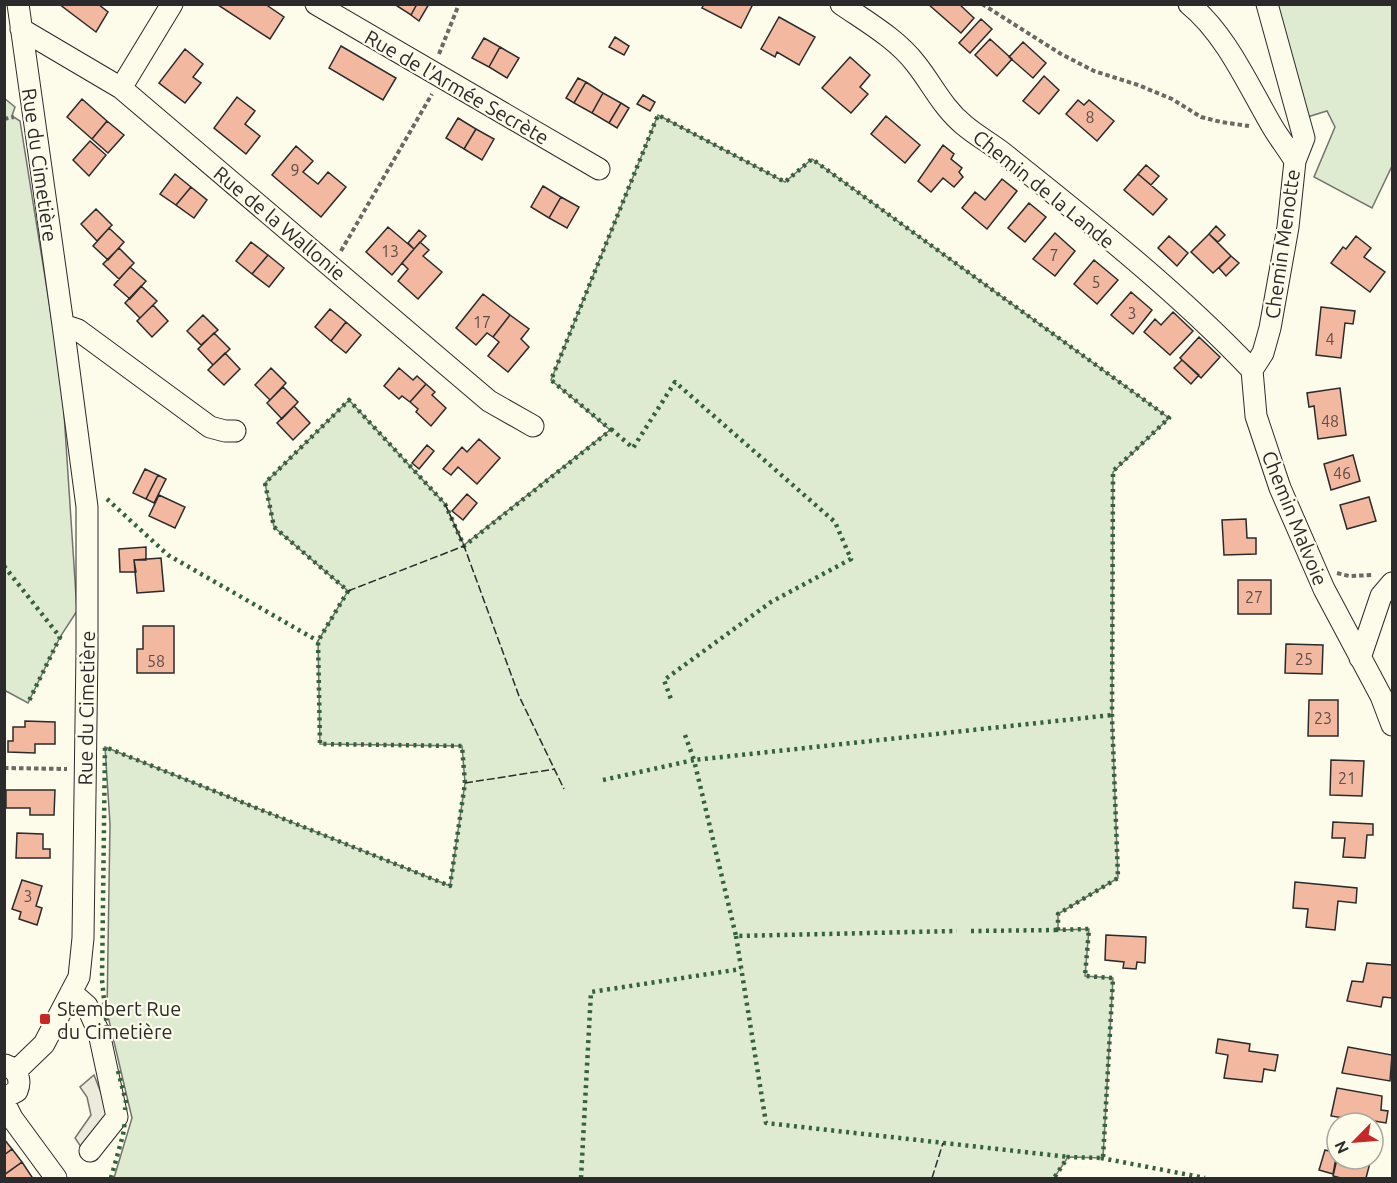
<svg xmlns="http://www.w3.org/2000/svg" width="1397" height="1183" viewBox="0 0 1397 1183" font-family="Ubuntu,sans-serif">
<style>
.green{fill:#deebd1;stroke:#74746e;stroke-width:1.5}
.parking{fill:#eceadb;stroke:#74746e;stroke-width:1.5}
.building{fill:#f2b8a0;stroke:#2b2b2b;stroke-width:1.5}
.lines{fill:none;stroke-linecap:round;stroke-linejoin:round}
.minor-casing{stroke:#2b2b2b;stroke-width:23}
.path{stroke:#6a6964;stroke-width:4;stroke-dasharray:4.5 3;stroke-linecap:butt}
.minor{stroke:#fdfbea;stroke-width:21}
.hedge{stroke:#34623c;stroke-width:4.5;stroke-dasharray:3 4.5;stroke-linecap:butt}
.fence{stroke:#2b2b2b;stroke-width:1.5;stroke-dasharray:8 3;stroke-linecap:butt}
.poi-dot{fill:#c62828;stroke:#fdfbea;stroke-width:2}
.labels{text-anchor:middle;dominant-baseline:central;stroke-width:4.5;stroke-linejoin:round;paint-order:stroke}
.number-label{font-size:16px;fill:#5d4e48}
.street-label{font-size:20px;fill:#2b2b2b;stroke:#fdfbea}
.poi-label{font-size:20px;fill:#2b2b2b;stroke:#fdfbea;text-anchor:start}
</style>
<rect width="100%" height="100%" fill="#fdfbea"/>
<path class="green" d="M1272,5H1392V166L1372,208L1314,177L1335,127L1327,111L1304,118Z
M4,98L15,107L12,116L20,121L62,383L77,611L60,637L28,703L4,690Z
M658,115L785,182L812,159L1169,418L1113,472L1112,716L1118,878L1058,914V930L1089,929L1085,976L1113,978L1103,1158L1068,1157L1054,1178H114L132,1118L107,1012L110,824L105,747L450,886L465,783L462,746L320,744L318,641L348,591L274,527L265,483L349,400L445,504L464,545L610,430L551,380Z"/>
<path class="parking" d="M94,1075L107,1108L102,1133L81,1147L75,1138L91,1115L87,1097L80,1087Z"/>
<path class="building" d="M59,4H98L108,12L96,32Z
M265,4L284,17L270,39L218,5Z
M394,4H417L411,15Z
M417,4H429L419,21L411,15Z
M704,4H753L741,28L702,8Z
M928,4H959L974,18L961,33Z
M779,17L815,37L799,65L777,52L775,57L761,49Z
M981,19L992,29L970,53L959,43Z
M615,37L629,46L624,55L609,47Z
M484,38L500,47L489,67L472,58Z
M990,39L1012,59L997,76L975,55Z
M1023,42L1046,63L1033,78L1009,57Z
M341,46L396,78L383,100L329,68Z
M500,47L519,58L507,78L489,67Z
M185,49L203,64L193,77L201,83L185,103L159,83Z
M850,57L870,75L860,87L868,94L851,113L822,88Z
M1044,76L1059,90L1039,114L1023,101Z
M578,78L586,82L574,103L566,98Z
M586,82L603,93L592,113L574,103Z
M603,93L621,103L609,123L592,113Z
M643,95L655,102L650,111L637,104Z
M237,97L255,111L245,124L260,136L246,154L214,128Z
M82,99L107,121L92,139L67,117Z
M1078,100L1084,105L1089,100L1114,121L1097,141L1066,114Z
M621,103L629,108L617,128L609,123Z
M886,116L920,145L905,163L871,134Z
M458,118L476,129L464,149L446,138Z
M107,121L124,135L108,153L92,139Z
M476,129L494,139L482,160L464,149Z
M90,141L106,155L89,176L73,160Z
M943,145L954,154L951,159L962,168L959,172L963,177L954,187L943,178L931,192L918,181Z
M296,146L313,161L303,172L318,184L328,172L346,187L321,217L272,175Z
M1146,165L1159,176L1151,185L1138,174Z
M175,174L191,187L176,205L160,194Z
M1138,174L1167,199L1153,215L1124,190Z
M1002,179L1017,191L987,229L962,208L975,192L985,200Z
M543,186L561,197L549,218L531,207Z
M191,187L207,200L194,218L176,205Z
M561,197L579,207L567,228L549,218Z
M1029,203L1046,217L1025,242L1008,228Z
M96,209L112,225L97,241L81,224Z
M1216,226L1225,235L1218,242L1209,234Z
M388,227L414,249L392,275L366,252Z
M109,228L124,242L108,260L93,246Z
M419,230L426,236L414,249L408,243Z
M1055,233L1075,251L1055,276L1033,259Z
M1209,234L1231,256L1213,273L1191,252Z
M1169,236L1188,253L1177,266L1158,248Z
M1356,236L1371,248L1364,257L1385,272L1370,292L1331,263L1343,247L1346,249Z
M251,242L268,255L252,274L236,261Z
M420,242L429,250L423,256L442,272L418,299L398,281L408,269L402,263Z
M119,248L134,263L119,279L103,264Z
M268,255L284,268L269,287L252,274Z
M1231,256L1239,263L1226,276L1219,268Z
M1094,260L1118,280L1097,304L1074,284Z
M130,267L146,281L130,299L114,285Z
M141,286L157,301L140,318L125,303Z
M1131,292L1152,310L1133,334L1111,315Z
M483,294L510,315L493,337L487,333L476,345L456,328Z
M153,305L168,321L152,337L137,321Z
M1321,307L1355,311L1353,324L1345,323L1341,358L1316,355Z
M330,309L346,322L331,341L315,327Z
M1173,312L1193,331L1170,355L1144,332L1155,319L1161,325Z
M203,315L218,330L201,345L187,331Z
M510,315L529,329L521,339L529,347L508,372L488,356L499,342L493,337Z
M346,322L361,335L346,353L331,341Z
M214,333L230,349L213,365L198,349Z
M1199,337L1220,357L1201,378L1180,358Z
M225,353L240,369L224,385L208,370Z
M1182,360L1199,375L1191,384L1174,368Z
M271,368L286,383L270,400L255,385Z
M399,368L413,380L417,376L426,384L410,402L402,396L399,399L384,386Z
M426,384L435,392L432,395L446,408L431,426L416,412L418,409L410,402Z
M283,387L298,402L282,419L267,403Z
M1340,388L1346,435L1318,439L1314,406L1309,407L1307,393Z
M294,406L310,423L293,440L277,423Z
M479,439L500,458L477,484L458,467L451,475L443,469L462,447L467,452Z
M427,445L434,451L419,469L412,463Z
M1353,455L1360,481L1331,490L1324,464Z
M145,469L158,475L146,499L133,493Z
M158,475L166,479L154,503L146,499Z
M467,494L477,503L463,520L452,511Z
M159,495L185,507L175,528L149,516Z
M1369,497L1376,521L1347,529L1340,505Z
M1246,519L1247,538H1256V554L1224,555L1222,520Z
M146,547V560H134L136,572H120L119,549Z
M161,558L164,591L137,593L134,560Z
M1238,580H1271V614H1238Z
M143,626H174V673H137V649H143Z
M1286,644L1323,645L1322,674L1285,673Z
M1309,700H1338V736H1308Z
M25,721L55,722V744H35V753L8,752V741H13V727H25Z
M1331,760L1364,761L1362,796L1330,795Z
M6,790H55L54,815H30V808H6Z
M1333,822L1373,824V835H1367L1365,858L1343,857L1345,838H1332Z
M17,833L43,834V849H50V858H16Z
M22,880L42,886L36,906L42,908L37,925L19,919L21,912L12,909Z
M1295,882L1357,888L1356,903L1338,901L1335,930L1306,927L1308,909L1293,908Z
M1106,935L1146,937L1145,963L1137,962L1136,969L1123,968L1124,962L1105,960Z
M1367,963L1392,965V998L1383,997L1381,1007L1347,1001L1352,981L1363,982Z
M1218,1039L1250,1044L1249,1051L1278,1055L1275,1071L1264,1069L1262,1082L1224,1078L1228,1055L1216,1053Z
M1348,1047L1392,1055L1390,1081L1342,1073Z
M1337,1088L1382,1096L1381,1110L1388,1111L1386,1123L1368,1120V1122L1331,1116Z
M4,1139L12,1149L4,1155Z
M12,1149L22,1162L4,1175V1155Z
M1325,1150L1337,1153L1333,1174L1319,1170Z
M1337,1159H1371L1366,1178H1341L1333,1176Z
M22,1162L32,1177L29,1178H4V1175Z"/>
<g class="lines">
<g class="minor-casing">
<path id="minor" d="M316,4L599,169
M841,4C867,22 897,39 916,64C932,84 943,108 964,125C978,137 994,145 1008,157C1092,224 1178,292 1252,370
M1189,4C1226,34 1248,85 1272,126C1279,138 1288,149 1295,161
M21,29L121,88L489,401L533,426
M121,88L172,4
M63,325L78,330L210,427L225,431H235
M1252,370L1256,416L1280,488L1324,589L1381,696L1392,725
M1252,370L1263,353L1270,328L1288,227L1295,161L1304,138L1267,4
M1360,658L1381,596L1392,583
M71,992L87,1006L99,1033L117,1117L90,1151
M16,1071L44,1044L79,977L83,938L87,650V507L63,325L18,4
M4,1098L17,1091C22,1079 17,1069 5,1065
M4,1102L12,1118L56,1178"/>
</g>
<path class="path" d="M982,4L1061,54L1094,71L1138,85L1172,99L1201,117L1221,122L1249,126
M439,54L459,4
M4,119L14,117
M341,251L432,94
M1337,573L1349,576L1374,575
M4,768L67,769"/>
<use href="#minor" class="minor"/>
<path class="hedge" d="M611,429L633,448L675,382L835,522L851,559L771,602L664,680L672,702
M107,499L168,555L318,641
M4,566L60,637L28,703
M685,735L694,760L1112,715
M603,780L694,760L736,936L957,931
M971,931L1059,930
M736,936L766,1123L1069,1157
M107,1028L102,980L105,747L450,886L465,783L462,746L320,744L318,641L348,591L274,527L265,483L349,400L445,504L464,546L611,430L551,380L658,115L785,182L812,159L1169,418L1113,471L1112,716L1118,878L1058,914V930L1089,929L1085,976L1113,978L1103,1158L1068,1157L1054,1178
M118,1071L126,1102L125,1110
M1101,1158L1205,1178
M111,1178L123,1135L125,1121
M581,1178L591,992L741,969"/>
<path class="fence" d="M445,504L464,546L519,696L564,789
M348,591L464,546
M465,783L555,769
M932,1178L943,1143"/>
</g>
<rect class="poi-dot" x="39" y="1013" width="12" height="12" rx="3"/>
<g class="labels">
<g class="number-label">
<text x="1090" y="117">8</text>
<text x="295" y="170">9</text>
<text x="390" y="251">13</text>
<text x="1054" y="255">7</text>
<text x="1096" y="282">5</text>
<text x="1132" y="313">3</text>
<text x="482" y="322">17</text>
<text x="1330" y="339">4</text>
<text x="1330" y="421">48</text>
<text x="1342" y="473">46</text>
<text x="1254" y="597">27</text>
<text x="1304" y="659">25</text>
<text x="156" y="661">58</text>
<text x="1323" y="718">23</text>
<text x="1347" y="778">21</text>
<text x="28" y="896">3</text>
</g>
<g class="street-label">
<text transform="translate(457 87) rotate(30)">Rue de l'Armée Secrète</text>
<text transform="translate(40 165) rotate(82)">Rue du Cimetière</text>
<text transform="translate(1044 189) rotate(39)">Chemin de la Lande</text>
<text transform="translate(280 223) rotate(40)">Rue de la Wallonie</text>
<text transform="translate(1282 244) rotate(-82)">Chemin Menotte</text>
<text transform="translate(1295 518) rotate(68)">Chemin Malvoie</text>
<text transform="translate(86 708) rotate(-89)">Rue du Cimetière</text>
</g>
<g class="poi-label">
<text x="57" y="1008">Stembert Rue<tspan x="57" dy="23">du Cimetière</tspan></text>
</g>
</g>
<rect width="1397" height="1183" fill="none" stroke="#2b2b2b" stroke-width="12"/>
<g transform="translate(1355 1141) rotate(245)"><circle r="28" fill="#fdfbea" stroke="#a9a89e" stroke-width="1.5"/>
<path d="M0-4.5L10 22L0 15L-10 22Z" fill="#c62828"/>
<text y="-9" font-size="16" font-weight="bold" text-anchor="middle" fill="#2b2b2b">N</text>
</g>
</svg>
